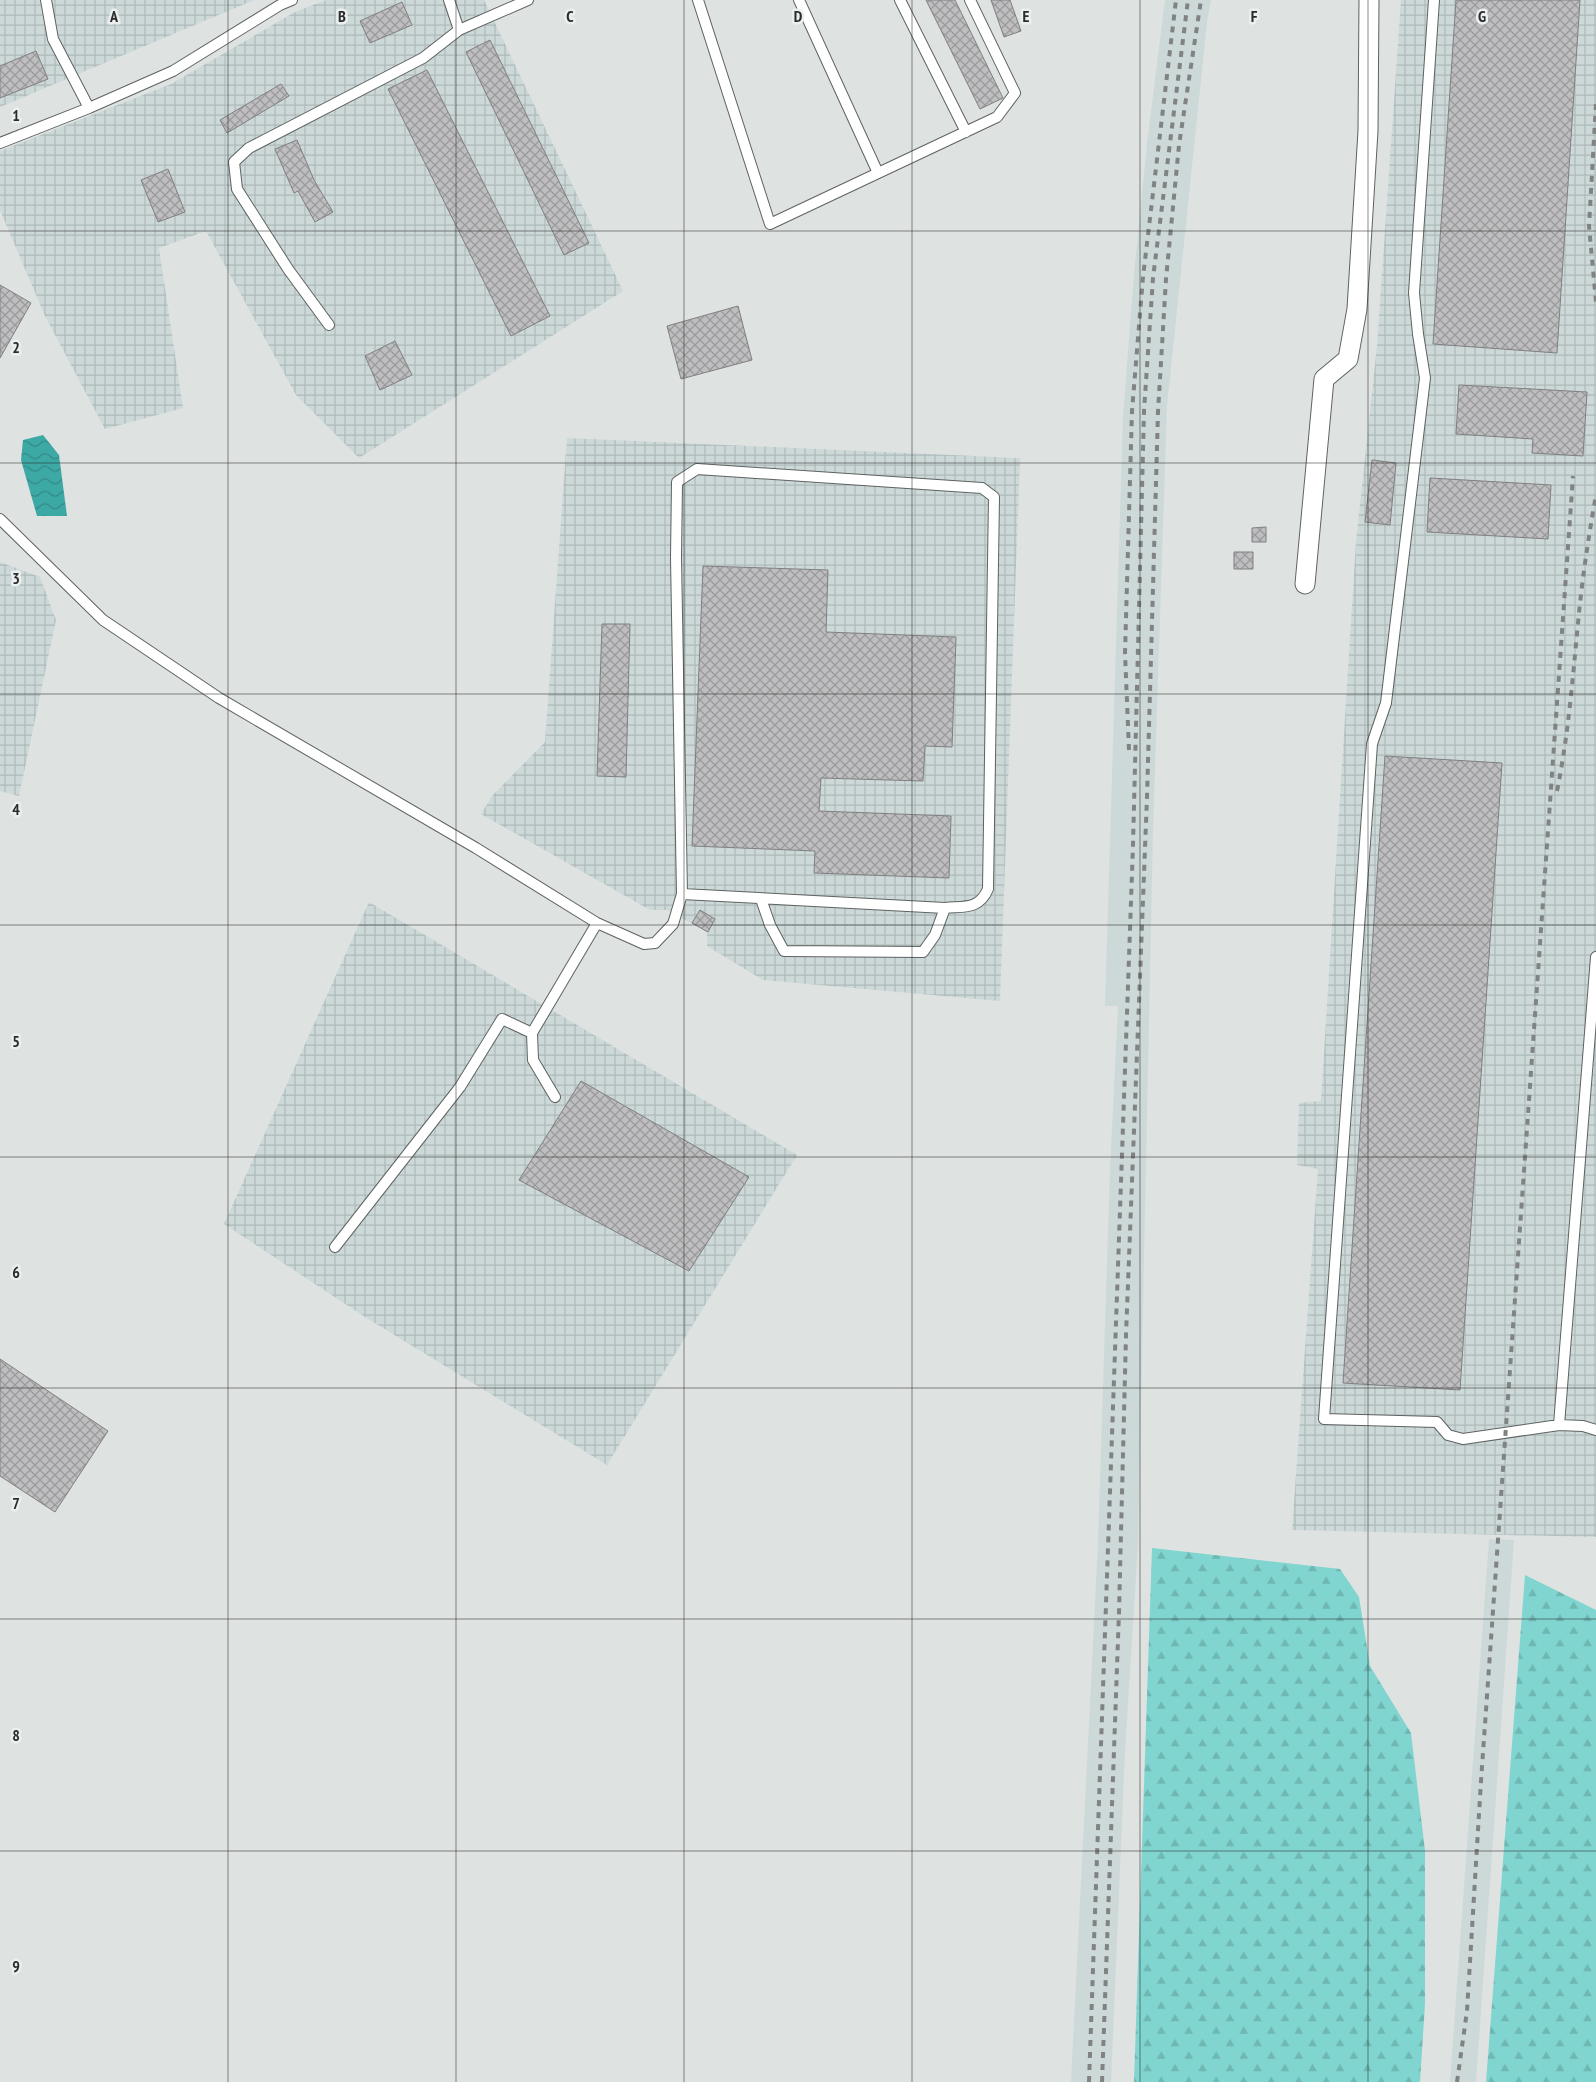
<svg xmlns="http://www.w3.org/2000/svg" width="1596" height="2082" viewBox="0 0 1596 2082" font-family="'PT Sans Narrow',sans-serif">
<style>
.built{fill:#ccd9d8}
.industrial{fill:url(#industrial-grid)}
.forest{fill:url(#forest-firs)}
.water{fill:url(#water-waves)}
.building{fill:url(#building-cross-hatch);stroke:#807f81}
.lines{fill:none;stroke-linecap:round;stroke-linejoin:round}
.service-casing{stroke:#5e6261;stroke-width:12}
.minor-casing{stroke:#5e6261;stroke-width:21}
.service{stroke:#fff;stroke-width:10}
.minor{stroke:#fff;stroke-width:19}
.rail{stroke:#818383;stroke-width:4;stroke-dasharray:6 6;stroke-linecap:butt}
.grid{fill:none;stroke:#2b2c2c;stroke-width:1;stroke-opacity:0.55}
.grid-label{font-size:16px;text-anchor:middle;font-weight:bold;fill:#2b2c2c;stroke:#ebefef;stroke-width:5;stroke-linejoin:round;paint-order:stroke}
</style>
<defs>
<pattern id="industrial-grid" width="8" height="8" patternUnits="userSpaceOnUse" patternTransform="scale(1.25)"><rect width="8" height="8" fill="#ccd9d8"/><path d="M0 4h8M4 0v8" fill="none" stroke="#afbaba"/></pattern>
<pattern id="forest-firs" width="22" height="20" patternUnits="userSpaceOnUse" patternTransform="scale(1.25)"><rect width="22" height="20" fill="#80d5d0"/><path d="M5 1l3.5 6h-7zM16 11l3.5 6h-7z" fill="#6fb7b3"/></pattern>
<pattern id="water-waves" width="16" height="10" patternUnits="userSpaceOnUse" patternTransform="scale(1.25)"><rect width="16" height="10" fill="#3ca9a5"/><path d="M0 5q4-4 8 0t8 0" fill="none" stroke="#338a87"/></pattern>
<pattern id="building-cross-hatch" width="8" height="8" patternUnits="userSpaceOnUse" patternTransform="scale(1.25)"><rect width="8" height="8" fill="#bebdbf"/><path d="M0 0l8 8M0 8l8-8" fill="none" stroke="#9b9a9b"/></pattern>
</defs>
<rect width="100%" height="100%" fill="#dee2e1"/>
<path class="built" d="M1165,0H1211L1207,22L1167,406L1153,829L1138,1544L1125,1751L1111,2082H1071L1098,1543L1110,1170L1118,1006H1105L1123,416L1134,275L1147,144Z
M1489,1539L1514,1540L1476,2082H1450Z"/>
<path class="industrial" d="M0,0H254L0,107Z
M326,0H484L623,291L359,458L296,395L206,231L159,248L183,408L105,429L45,316L0,210V151L171,84L295,12Z
M1401,0H1596V1537L1292,1530L1318,1169L1297,1165L1299,1103L1321,1101L1356,542L1377,346Z
M567,438L1020,458L1000,1001L763,980L707,946V932L667,910H650L481,814L492,796L545,742Z
M0,562L40,577L56,620L19,796L0,791Z
M369,902L797,1155L607,1465L365,1317L224,1224Z"/>
<path class="forest" d="M1152,1548L1340,1569L1359,1597L1370,1666L1411,1733L1425,1851V2004L1420,2082H1134Z
M1525,1575L1596,1610V2082H1486Z"/>
<path class="water" d="M43,435L59,455L67,516H37L21,460L23,440Z"/>
<path class="building" d="M926,0H955L1003,98L980,109Z
M991,0H1010L1021,31L1004,37Z
M1456,0H1580L1557,353L1433,344Z
M402,2L412,25L370,43L360,21Z
M490,40L589,243L564,255L466,52Z
M36,51L48,79L0,98V66Z
M427,70L550,316L511,336L388,89Z
M281,84L289,96L227,133L220,120Z
M297,140L314,180L333,212L315,222L298,191L294,193L275,149Z
M168,169L185,212L158,222L141,180Z
M0,285L31,303L0,358Z
M738,306L752,360L681,379L667,326Z
M395,341L412,375L380,390L365,356Z
M1459,385L1587,392L1583,456L1532,453L1533,439L1456,434Z
M1372,460L1396,463L1390,525L1365,522Z
M1430,478L1551,485L1548,539L1427,532Z
M1266,527V542H1252V528Z
M1234,552H1253V569H1234Z
M703,566L828,570L826,632L956,637L952,747L925,746L923,781L821,778L819,811L951,816L949,878L814,873L815,851L692,846Z
M602,624H630L626,777L597,776Z
M1385,756L1502,763L1460,1390L1343,1383Z
M700,910L715,919L708,932L692,923Z
M581,1081L749,1177L689,1271L519,1180Z
M0,1359L108,1431L55,1512L0,1476Z"/>
<g class="lines">
<g class="service-casing">
<path id="service" d="M46,0L53,39L89,108
M698,0L770,224L997,117L1015,93L970,0
M799,0L878,173
M900,0L966,132
M1434,0L1414,293L1418,334L1425,378L1386,703L1372,744L1324,1419L1437,1422L1448,1435L1463,1439L1559,1425L1596,957
M459,30L528,0
M0,143L89,108L173,71L280,5L292,0
M329,325L288,269L237,189L234,162L249,148L423,58L459,30L449,0
M0,519L103,620L219,698L476,848L597,923L644,944L655,943L673,924L682,894L676,558L677,482L697,469L982,488L994,497L988,889C979,910 964,906 945,908L682,894
M761,899L770,925L784,951L923,952L935,935L945,908
M532,1033L533,1060L555,1097
M335,1247L460,1087L502,1019L532,1033L597,923
M1559,1425L1583,1426L1596,1430"/>
</g>
<g class="minor-casing">
<path id="minor" d="M1305,584L1324,379L1348,359L1357,309L1368,131L1369,0"/>
</g>
<use href="#service" class="service"/>
<use href="#minor" class="minor"/>
<path class="rail" d="M1596,104L1589,226L1596,302
M1129,750L1125,653L1132,411L1143,277L1176,0
M1557,791C1569,732 1573,673 1579,613C1583,573 1589,534 1596,495
M1089,2082L1133,845L1144,411L1153,278L1188,0
M1102,2082L1119,1612L1126,1335L1147,797L1158,412L1166,279L1179,145L1201,0
M1457,2082L1467,2011L1481,1781L1573,476"/>
</g>
<path class="grid" d="M228,0V2082M456,0V2082M684,0V2082M912,0V2082M1140,0V2082M1368,0V2082M0,231H1596M0,463H1596M0,694H1596M0,925H1596M0,1157H1596M0,1388H1596M0,1619H1596M0,1851H1596"/>
<g class="grid-label">
<text x="114" y="22">A</text>
<text x="342" y="22">B</text>
<text x="570" y="22">C</text>
<text x="798" y="22">D</text>
<text x="1026" y="22">E</text>
<text x="1254" y="22">F</text>
<text x="1482" y="22">G</text>
<text x="16" y="121">1</text>
<text x="16" y="353">2</text>
<text x="16" y="584">3</text>
<text x="16" y="815">4</text>
<text x="16" y="1047">5</text>
<text x="16" y="1278">6</text>
<text x="16" y="1509">7</text>
<text x="16" y="1741">8</text>
<text x="16" y="1972">9</text>
</g>
</svg>
